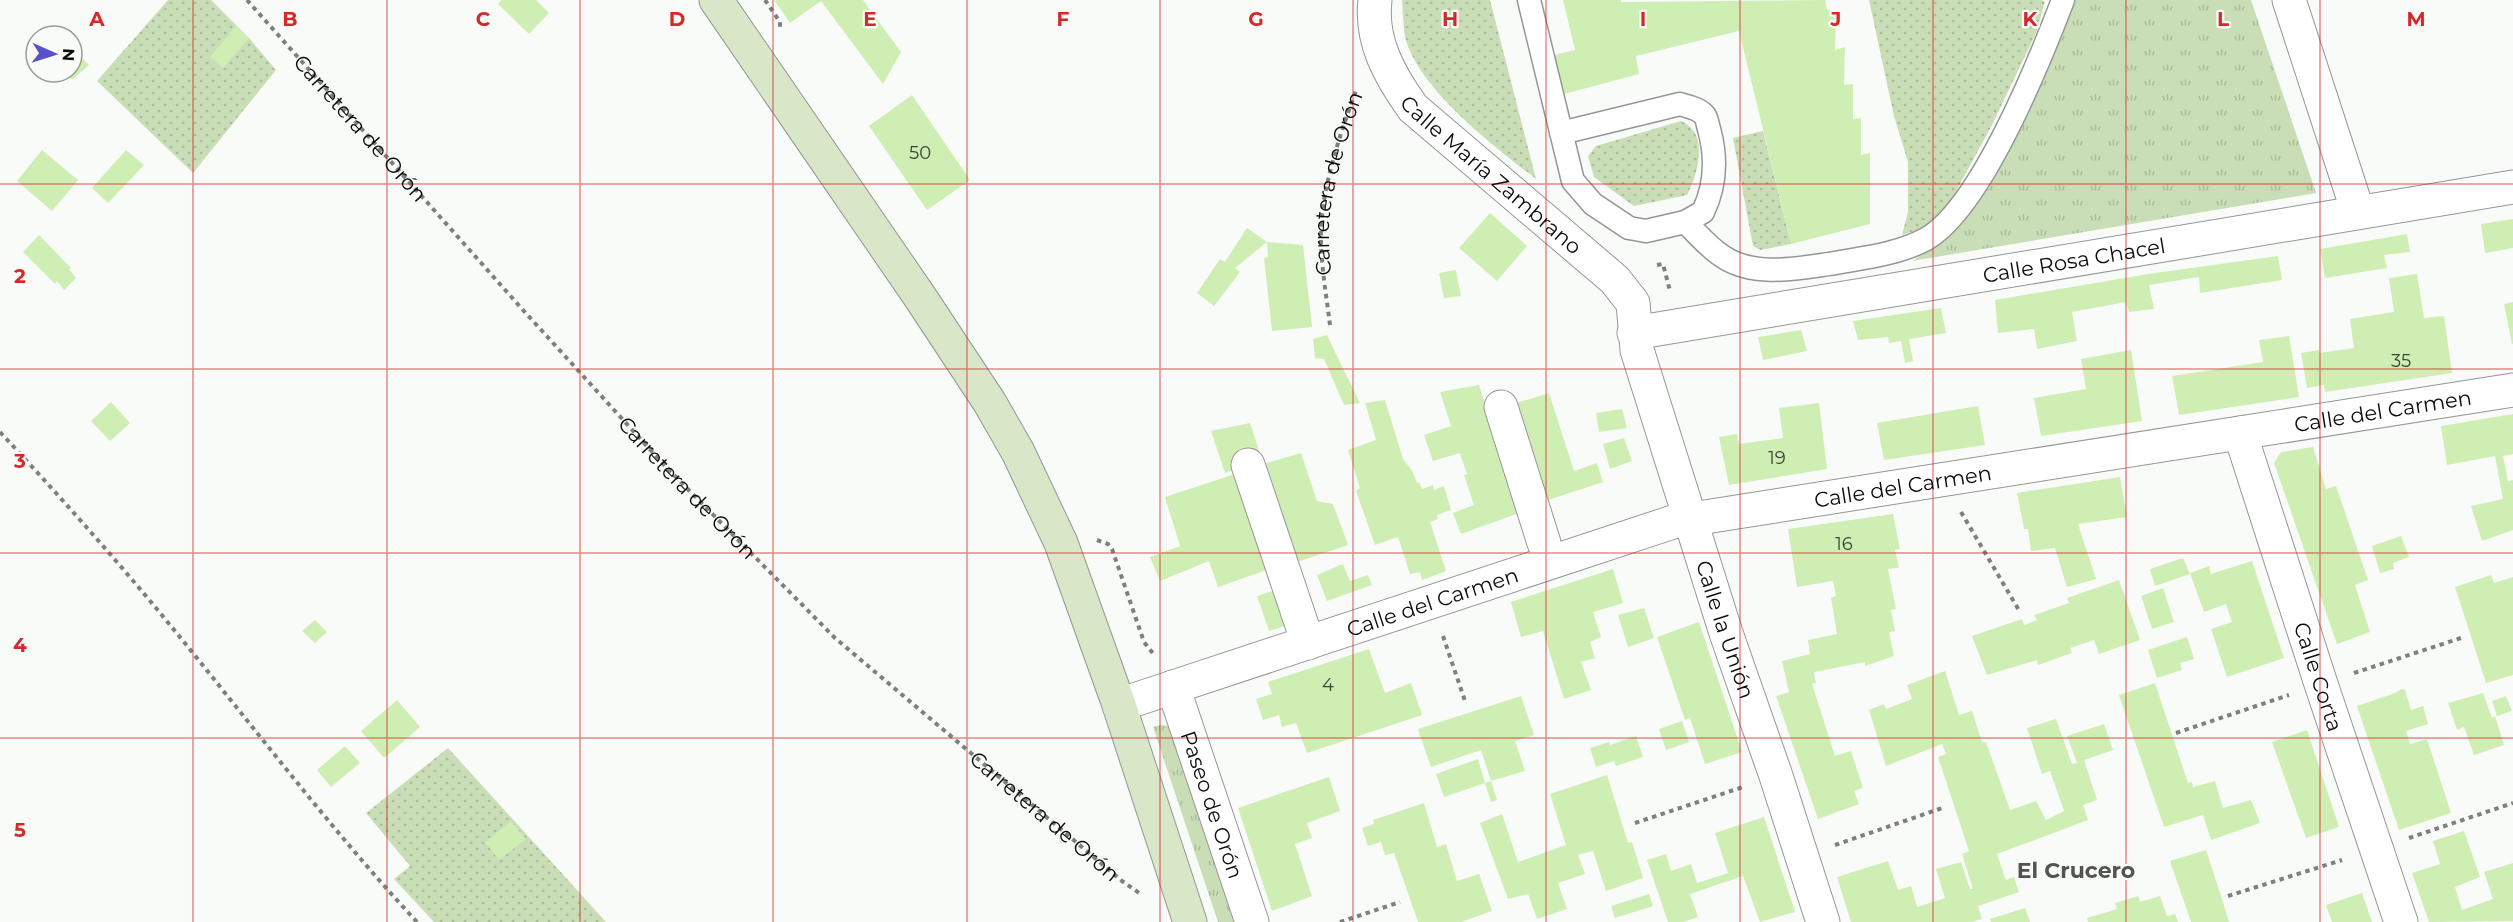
<svg xmlns="http://www.w3.org/2000/svg" width="2513" height="922" viewBox="0 0 2513 922" font-family="Montserrat,sans-serif">
<style>
.grass{fill:url(#grass-tufts)}
.garden{fill:url(#garden-dots)}
.building{fill:#cfeeb3}
.lines{fill:none;stroke-linecap:round;stroke-linejoin:round}
.lane-casing{stroke:#959794;stroke-width:25}
.street-casing{stroke:#959794;stroke-width:35}
.secondary-casing{stroke:#959794;stroke-width:35}
.path{stroke:#7e807e;stroke-width:4;stroke-dasharray:4.5 4.5;stroke-linecap:butt}
.lane{stroke:#fff;stroke-width:22}
.street{stroke:#fff;stroke-width:33}
.secondary{stroke:#d8e7c8;stroke-width:33}
.grid{fill:none;stroke:#d62828;stroke-width:1.5;stroke-opacity:0.55}
.labels{text-anchor:middle;dominant-baseline:central;stroke-width:4.5;stroke-linejoin:round;paint-order:stroke}
.number-label{font-size:18px;fill:#3c4435}
.street-label{font-size:21px;fill:#0b0c0b;stroke:#f9fbf8}
.neighbourhood-label{font-size:22px;font-weight:bold;fill:#535452;stroke:#f9fbf8}
.grid-label{font-size:20px;text-anchor:middle;font-weight:bold;fill:#d62828;stroke:#f9fbf8;stroke-width:4.5;stroke-linejoin:round;paint-order:stroke}
</style>
<defs>
<pattern id="grass-tufts" width="24" height="20" patternUnits="userSpaceOnUse" patternTransform="scale(1.5)"><rect width="24" height="20" fill="#c9ddb7"/><path d="M3 7l-1-3M5 7V3M7 7l1-3M15 17l-1-3M17 17v-4M19 17l1-3" fill="none" stroke="#abbc9c"/></pattern>
<pattern id="garden-dots" width="8" height="8" patternUnits="userSpaceOnUse" patternTransform="scale(1.5)"><rect width="8" height="8" fill="#c9ddb7"/><path d="M2 2h.1M6 6h.1" fill="none" stroke="#abbc9c" stroke-width="1.8" stroke-linecap="round"/></pattern>
</defs>
<rect width="100%" height="100%" fill="#f9fbf8"/>
<path class="grass" d="M2073,0H2251L2316,193L1912,261L1951,235L1985,189Z
M1161,725L1170,726L1234,922H1218L1153,727Z"/>
<path class="garden" d="M168,0H211L249,38L276,70L193,173L97,81Z
M1402,0H1490L1536,179C1494,146 1419,90 1405,37C1403,25 1403,12 1402,0Z
M1869,0H2042L2045,2L2036,33L1992,125L1948,206L1927,227L1902,235L1908,212V162L1894,116Z
M1681,121C1710,133 1698,174 1687,195L1634,206L1594,177L1588,156L1596,146Z
M1763,131L1791,244L1760,250L1753,246L1733,138Z
M448,748L606,922H434L394,879L410,866L366,813Z"/>
<path class="building" d="M501,0H536L549,13L529,34L498,4Z
M774,0H863L901,52L883,84L821,1L790,23Z
M1563,0H1621V2L1825,0L1827,9L1836,13L1835,50L1845,47L1844,85L1853,84V119L1861,118V155L1870,153V224L1791,244L1739,31L1636,56L1639,74L1564,94L1554,55L1575,50Z
M236,26L249,38L223,68L210,57Z
M72,48L89,65L72,80L65,72H72Z
M912,95L970,180L927,210L869,126Z
M42,150L78,180L52,211L17,181Z
M126,150L144,165L108,203L92,188Z
M1490,213L1527,246L1497,281L1459,248Z
M2513,219V248L2485,253L2481,224Z
M1247,228L1267,242L1235,268L1240,272L1214,306L1197,293L1220,259L1225,262Z
M2407,234L2410,252L2384,255L2387,268L2325,278L2320,249Z
M39,235L71,268L69,269L76,278L64,290L57,281L55,284L23,252Z
M1267,242L1303,245L1312,327L1272,331L1264,258L1268,257Z
M2278,256L2282,280L2200,293L2199,277L2149,285L2154,309L2129,312L2126,302L2072,312L2077,341L2037,349L2034,329L1998,333L1995,300L2148,274Z
M1456,270L1461,296L1444,298L1439,273Z
M2417,274L2424,318L2444,316L2452,373L2325,392L2324,385L2307,388L2301,353L2319,350V353L2354,348L2350,319L2394,312L2389,278Z
M2513,302V344H2512L2504,304Z
M1941,308L1946,333L1909,339L1913,361L1905,363L1901,341L1889,343L1888,337L1858,340L1853,321Z
M1801,330L1807,351L1763,360L1758,337Z
M1327,335L1336,354L1360,403L1344,405L1324,359L1315,358L1313,339Z
M2289,336L2299,397L2179,415L2172,376L2263,362L2259,340Z
M2131,350L2142,421L2041,436L2034,398L2086,389L2081,359Z
M1479,385L1519,513L1461,534L1453,513L1474,505L1464,475L1467,474L1460,453L1433,461L1424,435L1451,426L1440,392Z
M1549,393L1574,471L1597,463L1603,482L1545,501L1513,404Z
M1385,400L1403,459L1413,472L1417,483L1419,482L1422,489L1433,485L1434,490L1444,486L1451,510L1437,515L1438,519L1430,522L1446,571L1422,580L1420,572L1410,574L1398,537L1375,545L1356,491L1360,488L1348,450L1376,440L1365,403Z
M111,402L130,423L110,441L91,421Z
M1819,403L1827,469L1729,485L1719,437L1737,434L1739,444L1783,438L1779,408Z
M1978,406L1985,445L1884,460L1877,423Z
M1622,409L1627,428L1599,432L1596,413Z
M2513,414V454L2503,456L2508,481L2513,480V530L2482,541L2471,506L2503,499L2495,456L2447,465L2441,426Z
M1250,423L1262,460L1225,473L1211,431Z
M1624,438L1632,461L1610,469L1603,444Z
M2313,447L2326,489L2336,486L2368,580L2355,585L2370,632L2337,644L2274,463L2281,452Z
M1301,453L1317,501L1333,504L1348,545L1294,563L1263,464Z
M1235,474L1267,570L1218,587L1209,561L1160,581L1150,557L1180,546L1165,497Z
M2120,477L2127,517L2078,524L2096,579L2067,587L2055,548L2031,551L2028,529H2024L2017,493Z
M1893,514L1900,549L1895,550L1899,568L1888,569L1896,609L1891,610L1895,631L1889,632L1894,656L1865,666V662L1814,672L1816,683L1812,684L1835,756L1851,751L1863,788L1854,791L1859,804L1818,819L1776,696L1789,692L1782,661L1810,654L1808,640L1837,634L1831,598L1836,596L1833,581L1797,587L1788,529Z
M2401,536L2409,557L2393,563L2394,569L2380,573L2372,546Z
M2183,558L2190,574L2155,586L2150,569Z
M2252,561L2284,658L2227,677L2211,629L2232,622L2226,604L2204,612L2190,573L2209,566L2211,574Z
M1343,564L1350,581L1368,575L1372,585L1327,601L1317,575Z
M1613,569L1623,603L1593,612L1601,637L1590,642L1595,658L1581,662L1591,690L1564,699L1543,631L1521,637L1511,602Z
M2491,575L2494,583L2513,577V675L2486,683L2455,587Z
M2119,580L2140,640L2099,654L2094,640L2070,648L2072,653L2038,665L2037,660L1987,675L1972,636L2022,619L2024,625L2037,620L2034,615L2069,603L2067,598Z
M2163,588L2174,622L2152,629L2141,596Z
M1275,590L1288,625L1269,631L1257,596Z
M1644,608L1654,638L1628,647L1618,615Z
M315,620L327,632L315,643L302,631Z
M1699,622L1742,752L1705,764L1690,718L1685,720L1657,637Z
M2187,637L2194,659L2180,663L2182,670L2157,678L2148,650Z
M1369,649L1385,693L1411,683L1422,715L1307,753L1296,723L1282,727L1279,715L1263,720L1256,699L1272,694L1268,682Z
M1945,671L1959,715L1972,711L1982,742H1986L2010,810L2036,801L2046,820L2064,811L2050,771L2042,774L2027,728L2056,719L2072,764L2077,763L2067,736L2104,724L2113,750L2084,760L2097,800L2083,805L2088,820L1997,854L2005,878L2006,880L2014,877L2019,892L1978,906L1982,919L1972,922H1851L1837,877L1888,861L1898,890L1911,886L1917,907L1945,898L1936,869L1961,862L1970,889H1973L1962,854L1969,851L1938,757L1946,754L1942,744L1886,766L1869,710L1884,704L1886,709L1912,699L1907,685Z
M2155,683L2188,783L2192,782L2193,787L2215,781L2223,808L2251,800L2260,823L2211,840L2203,815L2164,827L2119,695Z
M2401,689L2405,690L2411,710L2423,706L2428,724L2406,731L2410,744L2427,739L2451,813L2399,830L2357,706L2395,693Z
M2483,693L2492,718L2495,716L2504,745L2474,755L2464,727L2457,730L2448,703Z
M1521,696L1534,735L1515,741L1525,771L1491,781L1497,800L1491,802L1485,783L1444,797L1436,774L1478,759L1485,783L1491,781L1481,750L1431,767L1418,729Z
M2506,696L2512,711L2497,716L2492,701Z
M397,700L420,727L384,758L361,731Z
M1682,721L1689,742L1666,750L1659,729Z
M2307,730L2339,827L2306,838L2272,742Z
M1636,736L1643,757L1616,766L1614,761L1596,767L1590,748L1609,742L1610,745Z
M345,746L360,763L331,787L317,770Z
M1607,775L1628,843L1632,842L1643,878L1606,891L1593,851L1578,855L1585,874L1558,883L1567,909L1537,919L1528,894L1508,899L1480,823L1502,814L1518,862L1566,845L1550,794Z
M1329,777L1340,811L1307,823L1312,838L1295,844L1312,896L1272,911L1238,808Z
M1424,803L1437,847L1446,844L1457,881L1479,874L1492,911L1461,922H1418L1394,853L1385,855L1381,842L1368,846L1362,828L1374,824L1373,820Z
M1764,817L1795,912L1760,922L1743,876L1690,894L1698,917L1683,922H1668L1647,860L1666,854L1671,871L1691,864L1697,883L1728,873L1715,833Z
M511,821L526,839L499,860L485,842Z
M2464,831L2480,877L2455,887L2462,910L2493,899L2484,872L2513,863V921L2429,922L2412,873L2440,864L2433,841Z
M2206,850L2222,899L2229,922H2191L2170,861Z
M2362,893L2372,922H2332L2326,905Z
M1649,894L1653,906L1615,918L1611,906Z
M2138,896L2140,902L2160,896L2167,916L2175,914L2178,922H2088L2087,918L2117,909L2115,903Z
M2025,908L2030,922H1991L1990,919Z"/>
<g class="lines">
<g class="lane-casing">
<path id="lane" d="M1529,0L1573,181L1593,204L1629,228L1646,231L1685,222L1703,212C1716,185 1717,158 1709,129C1708,126 1707,119 1705,116C1699,108 1688,107 1680,104L1561,133
M1685,222C1697,233 1708,247 1722,256C1752,277 1795,269 1829,264C1861,258 1897,255 1926,239C1981,208 2040,60 2063,0"/>
</g>
<g class="street-casing">
<g id="street">
<path id="s3" d="M1375,0C1370,41 1390,76 1413,108L1615,280L1633,303L1637,350L1726,633L1776,776L1823,922"/>
<path d="M2289,0L2358,212"/>
<path id="s4" d="M1634,333L2513,187"/>
<path d="M1501,407L1544,543"/>
<path id="s5" d="M2240,433L2321,684L2401,922"/>
<path d="M1248,465L1308,643"/>
<path id="s6" d="M1173,687L1252,922"/>
<path id="s7" d="M1119,705L1673,522L2513,390"/>
</g>
</g>
<g class="secondary-casing">
<path id="secondary" d="M716,0L920,297L990,403L1018,452L1061,543L1119,705L1190,922"/>
</g>
<g class="path">
<path id="s1" d="M247,0L523,310L666,467L835,638L1122,881L1142,895"/>
<path d="M765,0L780,22V28"/>
<path d="M1657,265L1663,264L1670,291"/>
<path id="s2" d="M1330,325C1326,293 1320,260 1321,227C1323,184 1342,128 1357,88"/>
<path d="M0,432C66,503 131,576 192,652C266,743 337,836 417,922"/>
<path d="M1961,512L2020,612"/>
<path d="M1097,540L1108,544L1112,549L1144,642L1155,656"/>
<path d="M1443,636L1465,701"/>
<path d="M2354,673L2464,637"/>
<path d="M2176,733L2289,695"/>
<path d="M1635,823L1743,787"/>
<path d="M2409,838L2513,803"/>
<path d="M1835,845L1945,807"/>
<path d="M2228,896L2342,860"/>
<path d="M1340,922L1400,902"/>
</g>
<use href="#lane" class="lane"/>
<use href="#street" class="street"/>
<use href="#secondary" class="secondary"/>
</g>
<path class="grid" d="M193,0V922M387,0V922M580,0V922M773,0V922M967,0V922M1160,0V922M1353,0V922M1546,0V922M1740,0V922M1933,0V922M2126,0V922M2320,0V922M0,184H2513M0,369H2513M0,553H2513M0,738H2513"/>
<g class="labels">
<g class="number-label">
<text x="920" y="153">50</text>
<text x="2401" y="361">35</text>
<text x="1777" y="458">19</text>
<text x="1844" y="544">16</text>
<text x="1328" y="685">4</text>
</g>
<g class="street-label">
<text stroke="none"><textPath href="#s1" startOffset="171">Carretera de Orón</textPath></text>
<text stroke="none"><textPath href="#s3" startOffset="220">Calle María Zambrano</textPath></text>
<text stroke="none"><textPath href="#s2" startOffset="144">Carretera de Orón</textPath></text>
<text stroke="none"><textPath href="#s4" startOffset="446">Calle Rosa Chacel</textPath></text>
<text stroke="none"><textPath href="#s7" startOffset="1302">Calle del Carmen</textPath></text>
<text stroke="none"><textPath href="#s7" startOffset="816">Calle del Carmen</textPath></text>
<text stroke="none"><textPath href="#s1" startOffset="657">Carretera de Orón</textPath></text>
<text stroke="none"><textPath href="#s7" startOffset="330">Calle del Carmen</textPath></text>
<text stroke="none"><textPath href="#s3" startOffset="752">Calle la Unión</textPath></text>
<text stroke="none"><textPath href="#s5" startOffset="256">Calle Corta</textPath></text>
<text stroke="none"><textPath href="#s6" startOffset="124">Paseo de Orón</textPath></text>
<text stroke="none"><textPath href="#s1" startOffset="1143">Carretera de Orón</textPath></text>
</g>
<g class="neighbourhood-label">
<text x="2076" y="870">El Crucero</text>
</g>
</g>
<g class="grid-label">
<text x="97" y="26">A</text>
<text x="290" y="26">B</text>
<text x="483" y="26">C</text>
<text x="677" y="26">D</text>
<text x="870" y="26">E</text>
<text x="1063" y="26">F</text>
<text x="1256" y="26">G</text>
<text x="1450" y="26">H</text>
<text x="1643" y="26">I</text>
<text x="1836" y="26">J</text>
<text x="2030" y="26">K</text>
<text x="2223" y="26">L</text>
<text x="2416" y="26">M</text>
<text x="20" y="283">2</text>
<text x="20" y="468">3</text>
<text x="20" y="652">4</text>
<text x="20" y="837">5</text>
</g>
<g transform="translate(54 54) rotate(93)"><circle r="28" fill="#f9fbf8" stroke="#9a9b99" stroke-width="1.5"/>
<path d="M0-4.5L10 22L0 15L-10 22Z" fill="#5852ca"/>
<text y="-9" font-size="16" font-weight="bold" text-anchor="middle" fill="#0b0c0b">N</text>
</g>
</svg>
